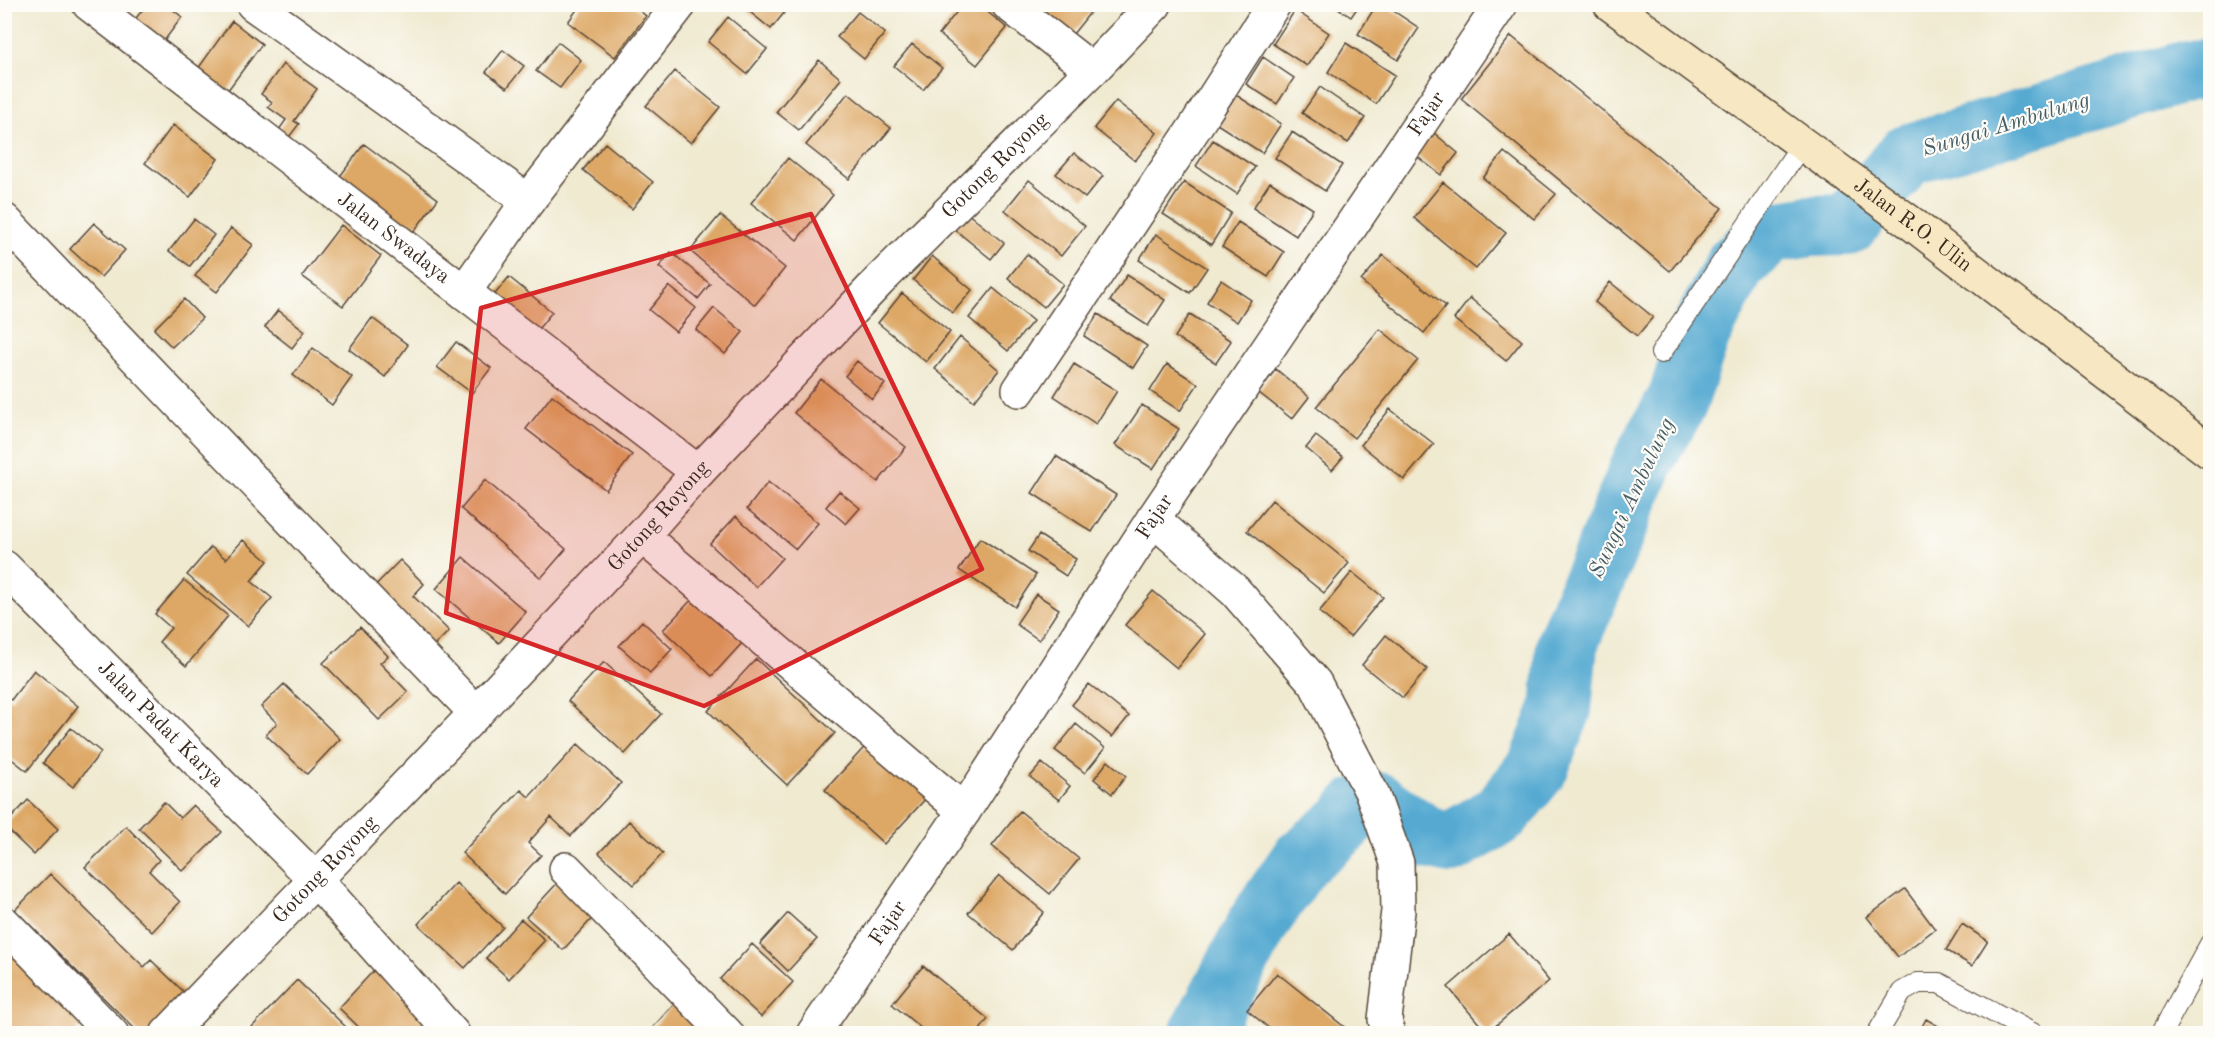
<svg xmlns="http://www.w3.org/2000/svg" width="2215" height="1038" viewBox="0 0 2215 1038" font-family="'Old Standard TT',serif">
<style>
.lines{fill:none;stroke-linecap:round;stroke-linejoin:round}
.river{stroke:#57aad2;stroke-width:62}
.building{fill:#dda765}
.service-casing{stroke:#564739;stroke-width:22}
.minor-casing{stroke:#564739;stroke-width:36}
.secondary-casing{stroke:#564739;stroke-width:36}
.service{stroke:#fff;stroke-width:20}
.minor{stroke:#fff;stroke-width:33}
.secondary{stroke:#f7e8c3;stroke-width:33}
.marked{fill:#d62828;fill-opacity:0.2;stroke:#d62828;stroke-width:4.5;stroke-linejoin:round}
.labels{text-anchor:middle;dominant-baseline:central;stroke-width:4.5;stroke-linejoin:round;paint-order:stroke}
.street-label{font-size:21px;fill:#3b2a1e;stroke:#fdfcf7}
.water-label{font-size:22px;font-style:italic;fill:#465d66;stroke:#fdfcf7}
</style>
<rect width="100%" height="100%" fill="#fdfcf7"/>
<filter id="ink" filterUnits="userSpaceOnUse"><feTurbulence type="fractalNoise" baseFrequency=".0167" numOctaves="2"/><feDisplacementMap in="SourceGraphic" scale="12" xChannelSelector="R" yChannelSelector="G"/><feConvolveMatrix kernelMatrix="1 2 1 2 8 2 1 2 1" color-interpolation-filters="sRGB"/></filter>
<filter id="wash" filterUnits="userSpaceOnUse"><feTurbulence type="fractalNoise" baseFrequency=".008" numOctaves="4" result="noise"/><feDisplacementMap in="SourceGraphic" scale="24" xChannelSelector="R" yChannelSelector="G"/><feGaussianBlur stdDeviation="1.35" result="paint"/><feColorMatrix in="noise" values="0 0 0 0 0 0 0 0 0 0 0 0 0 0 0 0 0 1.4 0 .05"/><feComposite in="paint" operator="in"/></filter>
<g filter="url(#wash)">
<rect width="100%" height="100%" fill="#f0ead1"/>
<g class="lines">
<path class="river" d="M1200,1034L1260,920L1301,860L1345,823L1357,808L1377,803L1428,838L1451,843L1499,815L1537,769L1561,709L1567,644L1645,458L1677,402L1700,333L1736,264L1771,233L1810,226L1848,225L1907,155L2188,71L2210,70"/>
</g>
<g id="blocks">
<path class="building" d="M147,4H166L182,17L158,49L129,27Z
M581,4H631L646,16L615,57L568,22Z
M740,4H773L784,13L771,29Z
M963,4H978L1007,28L977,65L939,34Z
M1027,4H1097L1069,39Z
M1332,4H1360L1351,17Z
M1377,4H1383L1419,28L1398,60L1358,34Z
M1295,10L1329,33L1307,66L1273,44Z
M858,12L885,33L864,59L837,37Z
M728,17L767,49L747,74L708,42Z
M232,21L262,44L225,94L195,73Z
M1511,36L1722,208L1670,271L1461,99Z
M558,42L581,60L560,88L536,71Z
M1346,43L1395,75L1376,104L1328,72Z
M912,44L942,68L923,90L894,66Z
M503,50L524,66L507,88L486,72Z
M1263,57L1294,78L1277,104L1246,84Z
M819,60L841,79L799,130L776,112Z
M283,64L317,89L294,121L299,124L286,141L276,134L286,120L268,107L272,102L261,94Z
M675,71L720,107L691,143L646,106Z
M1320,87L1365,118L1348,143L1302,113Z
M848,93L891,128L849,179L806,145Z
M1236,95L1281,124L1262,153L1217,124Z
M1116,101L1157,133L1135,161L1094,128Z
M173,125L218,159L190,197L145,163Z
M1428,128L1458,153L1441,175L1410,151Z
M1292,132L1342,165L1325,191L1275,158Z
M1213,140L1255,167L1237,194L1196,166Z
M605,143L653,182L632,209L583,170Z
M364,144L438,199L409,238L335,183Z
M1504,152L1556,194L1534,219L1483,178Z
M1074,153L1103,176L1085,198L1056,174Z
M788,158L833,195L797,240L751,203Z
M1029,180L1085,226L1061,256L1005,210Z
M1184,182L1231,213L1211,245L1163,214Z
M1270,182L1313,209L1296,236L1253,208Z
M1443,182L1506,233L1476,269L1414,218Z
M967,213L1004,243L991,259L954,229Z
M720,215L785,268L755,305L690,251Z
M194,219L214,235L190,266L169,251Z
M1238,222L1284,252L1268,277L1222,247Z
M94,223L125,250L101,277L70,249Z
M341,225L381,256L343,306L302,276Z
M231,228L253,245L217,292L195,276Z
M1156,234L1207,268L1190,293L1139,260Z
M671,252L710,284L698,299L659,267Z
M1027,254L1063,284L1044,307L1008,278Z
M1383,255L1446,306L1424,333L1361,281Z
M932,256L972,290L953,313L913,280Z
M1127,275L1165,300L1148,326L1110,301Z
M509,277L552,312L530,339L487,304Z
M1221,280L1251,300L1237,322L1207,302Z
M1610,282L1653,317L1637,336L1595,302Z
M669,286L696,308L676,332L649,310Z
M993,288L1033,321L1008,351L969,318Z
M902,293L950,332L926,362L878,323Z
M1470,298L1522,341L1506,361L1454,319Z
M184,299L202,318L172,347L154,329Z
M714,308L743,332L725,354L696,330Z
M278,310L305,331L292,348L265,327Z
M1098,314L1147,346L1133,368L1084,336Z
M1190,314L1231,341L1216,363L1175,337Z
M372,318L408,345L385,377L349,349Z
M1380,329L1418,360L1354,438L1316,407Z
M960,337L999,370L974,401L935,369Z
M456,342L491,368L472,393L437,367Z
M313,348L352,377L332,405L293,375Z
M857,361L885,384L872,399L845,376Z
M1074,364L1117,391L1096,424L1054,396Z
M1167,364L1198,384L1180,411L1150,391Z
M1276,369L1309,397L1292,419L1258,392Z
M821,379L906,447L878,482L794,413Z
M552,395L632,455L606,490L526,429Z
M1142,405L1179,429L1153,469L1115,445Z
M1390,409L1434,444L1404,480L1361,445Z
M1316,436L1343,457L1332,470L1306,448Z
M1056,456L1116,495L1092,532L1032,493Z
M485,480L566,549L541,578L461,509Z
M768,482L818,523L796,549L747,509Z
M839,491L860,508L846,524L826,507Z
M1272,500L1349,563L1324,593L1247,531Z
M736,516L782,558L756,587L710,544Z
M1039,535L1076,559L1066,576L1028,551Z
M980,538L1036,575L1015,607L959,570Z
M243,540L268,561L251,581L272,598L248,626L187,575L211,547L226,559Z
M463,557L526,612L499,643L436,589Z
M400,560L424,584L413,596L449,631L429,651L369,592Z
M1352,572L1383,597L1350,637L1319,612Z
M184,580L228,616L186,666L159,642L171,628L155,614Z
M1153,591L1205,634L1177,668L1125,625Z
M1036,594L1059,609L1039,640L1016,624Z
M694,597L743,642L712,676L663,630Z
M642,621L672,649L650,673L619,646Z
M360,627L388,656L380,663L408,692L379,720L323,663Z
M1386,635L1427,669L1403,698L1362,665Z
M756,659L835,733L787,785L708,711Z
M604,662L661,714L625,754L568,701Z
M34,670L78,706L27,771L4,753V695L11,700Z
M284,684L340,739L307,774L266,735L277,723L261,707Z
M1089,684L1129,716L1112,737L1072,705Z
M1076,724L1105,748L1085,773L1055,750Z
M71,728L101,752L73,787L43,763Z
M871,740L930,794L884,844L825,790Z
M578,744L621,783L571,836L551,817L528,843L541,855L505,894L462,853L521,790L529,797Z
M1108,761L1126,776L1112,794L1094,779Z
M1042,763L1070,786L1059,800L1030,777Z
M28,800L58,829L34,855L4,826Z
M164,802L180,818L193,805L222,832L183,871L139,828Z
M1020,811L1079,859L1050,894L992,846Z
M629,821L663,853L634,885L599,853Z
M126,826L159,860L149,871L180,902L152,932L85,867Z
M50,874L144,967L151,960L186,994L148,1034H140L15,910Z
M999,875L1044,912L1013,950L968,913Z
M562,878L599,911L563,950L526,917Z
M456,883L503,927L465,968L418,924Z
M1905,889L1935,929L1898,957L1867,917Z
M788,913L817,939L788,971L760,944Z
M521,919L545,940L509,979L486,958Z
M1962,924L1988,941L1972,966L1946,950Z
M1509,934L1549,981L1487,1033L1448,987Z
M752,944L793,982L761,1017L720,979Z
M19,950L88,1020L74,1034H4V964Z
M923,966L988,1019L977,1034H928L892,1004Z
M375,969L442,1034H366L339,1008Z
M1277,973L1347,1029L1343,1034H1276L1247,1010Z
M297,980L347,1028L341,1034H258L252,1027Z
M680,997L715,1034H647Z
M1926,1019L1952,1034H1918Z"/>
</g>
</g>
<g filter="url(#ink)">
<use href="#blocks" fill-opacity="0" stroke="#564739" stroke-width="1.5"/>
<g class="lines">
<g class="service-casing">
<path id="service" d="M1661,353L1802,144
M1877,1034L1902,992L1918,983H1939L2034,1034
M2161,1034L2210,944"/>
</g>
<g class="minor-casing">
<g id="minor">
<path id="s1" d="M89,4L698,472"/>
<path d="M253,4L528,201"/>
<path d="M1008,4L1092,70"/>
<path d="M4,220L476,713"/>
<path d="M464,292L528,201L680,4"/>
<path d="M1019,390L1195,127L1274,4"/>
<path d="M1153,519L1235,591L1315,683L1372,793L1397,863L1398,911L1385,1019L1388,1034"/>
<path d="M642,536L964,811"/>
<path id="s2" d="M4,567L316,880L453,1034"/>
<path d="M566,869L727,1034"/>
<path d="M4,923L112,1034"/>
<path id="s3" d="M167,1034L476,713L642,536L698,472L880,280L1092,70L1155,4"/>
<path id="s4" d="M813,1034L964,811L1153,519L1501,4"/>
</g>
</g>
<g class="secondary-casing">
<g id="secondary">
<path id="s5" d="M1610,4L1911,223L2210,452"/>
</g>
</g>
<use href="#service" class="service"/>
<use href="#minor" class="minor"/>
<use href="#secondary" class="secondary"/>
</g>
</g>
<path class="marked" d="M811,214L982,569L704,706L446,613L481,308Z"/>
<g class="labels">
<g class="street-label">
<text stroke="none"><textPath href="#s4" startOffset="1106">Fajar</textPath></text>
<text stroke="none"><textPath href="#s3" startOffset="1200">Gotong Royong</textPath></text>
<text stroke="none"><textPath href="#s5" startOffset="375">Jalan R.O. Ulin</textPath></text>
<text stroke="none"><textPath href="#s1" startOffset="384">Jalan Swadaya</textPath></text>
<text stroke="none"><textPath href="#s3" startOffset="714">Gotong Royong</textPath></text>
<text stroke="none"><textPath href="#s4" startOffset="620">Fajar</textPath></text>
<text stroke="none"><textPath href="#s2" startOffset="222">Jalan Padat Karya</textPath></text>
<text stroke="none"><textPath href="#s3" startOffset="228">Gotong Royong</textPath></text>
<text stroke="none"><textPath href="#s4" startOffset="134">Fajar</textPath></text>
</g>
<g class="water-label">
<text transform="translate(2006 125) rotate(-17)">Sungai Ambulung</text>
<text transform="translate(1632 498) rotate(-65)">Sungai Ambulung</text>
</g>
</g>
<rect width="2215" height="1038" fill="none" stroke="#fdfcf7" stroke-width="24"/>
</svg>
